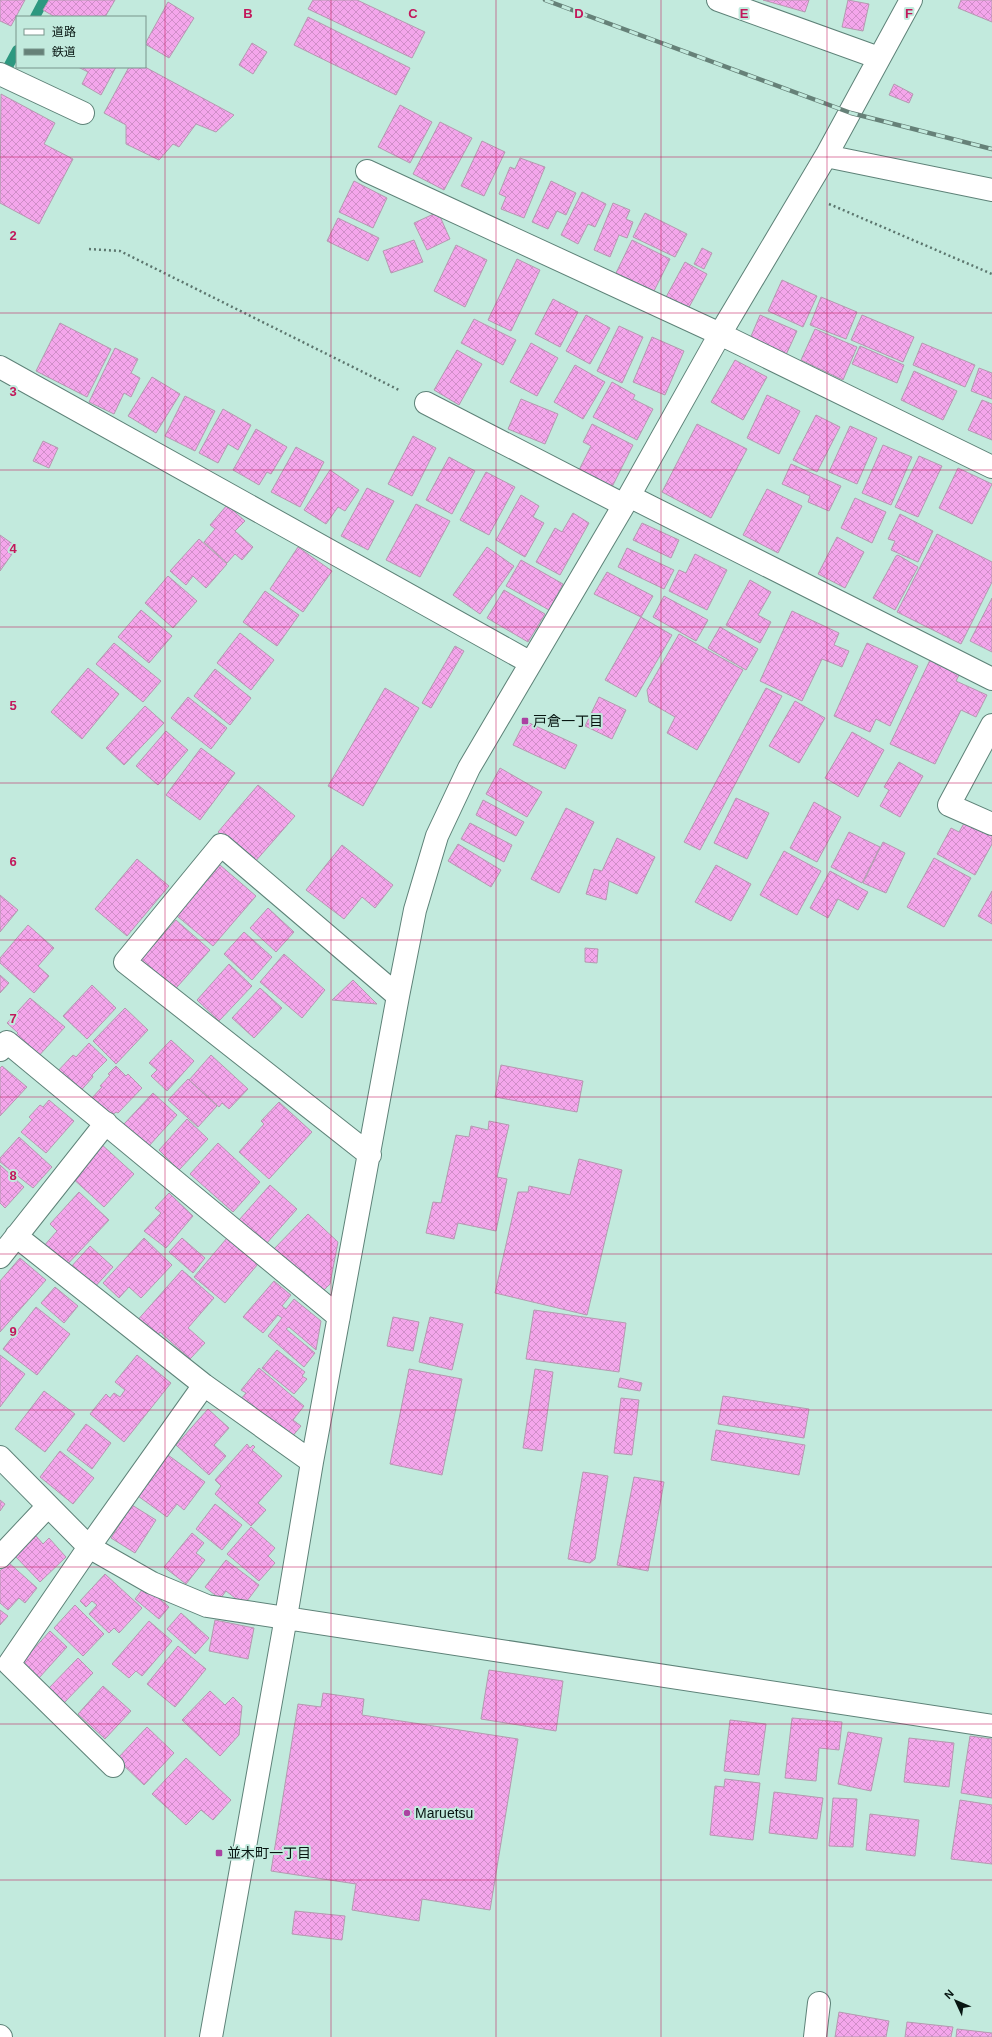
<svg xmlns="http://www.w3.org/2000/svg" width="992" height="2037" viewBox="0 0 992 2037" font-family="Helvetica,'Noto Sans JP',sans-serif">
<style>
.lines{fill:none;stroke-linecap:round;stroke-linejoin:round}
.stream{stroke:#2d9880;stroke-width:10}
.building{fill:url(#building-cross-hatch);stroke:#b49ab0}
.minor-casing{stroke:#5e8278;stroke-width:24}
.path{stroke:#5c766e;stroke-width:2.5;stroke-dasharray:2 3;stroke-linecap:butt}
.minor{stroke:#fff;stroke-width:22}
.rail-casing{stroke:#668178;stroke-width:4.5}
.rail{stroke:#c2eadd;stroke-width:3;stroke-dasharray:9;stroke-linecap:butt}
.grid{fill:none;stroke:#c2185b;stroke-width:1;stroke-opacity:0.55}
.poi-dot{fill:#ab41a2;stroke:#c2eadd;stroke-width:1.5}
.labels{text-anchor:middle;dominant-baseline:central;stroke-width:4;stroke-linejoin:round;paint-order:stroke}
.poi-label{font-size:14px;fill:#081612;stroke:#c2eadd;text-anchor:start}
.grid-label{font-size:13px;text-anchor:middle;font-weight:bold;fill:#c2185b;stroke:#c2eadd;stroke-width:4;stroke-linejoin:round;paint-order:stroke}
</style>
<defs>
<pattern id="building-cross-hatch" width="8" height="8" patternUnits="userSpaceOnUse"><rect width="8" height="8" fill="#f4a6eb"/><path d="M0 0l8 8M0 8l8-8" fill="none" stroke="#d08ec8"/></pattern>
</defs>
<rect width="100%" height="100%" fill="#c2eadd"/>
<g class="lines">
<path class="stream" d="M35,17L44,0
M2,78L17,50"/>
</g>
<path class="building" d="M0,0H25L11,26L0,21Z
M49,0H115L105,17H55L43,10Z
M313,0H357L425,32L412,58L308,9Z
M763,0H809L805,12Z
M848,0L869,4L863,31L842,27Z
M961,0H992V22L958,8Z
M168,2L194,18L169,58L145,44Z
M308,17L410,68L396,95L294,45Z
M252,43L267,52L253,74L239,65Z
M78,67H116L101,95L82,84L88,72Z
M129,67H145L234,115L216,132L196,124L179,147L173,144L159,160L126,144V125L104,113Z
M894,84L913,94L909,103L889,95Z
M1,94L55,123L44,144L73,159L39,224L0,203Z
M400,105L432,122L410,163L378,147Z
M440,122L472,138L444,190L413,174Z
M482,141L505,152L484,196L461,186Z
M520,158L545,167L524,218L501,209L506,197L499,194L510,167L515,169Z
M354,181L387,198L373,228L339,212Z
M551,181L576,193L566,215L557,211L548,229L532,222Z
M582,192L606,204L595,227L588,224L578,244L561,235Z
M613,203L630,210L626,219L633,222L627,238L619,235L610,257L594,250Z
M438,212L450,239L427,250L414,223Z
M645,213L687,234L675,257L633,237Z
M338,218L379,238L368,261L327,241Z
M414,240L423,262L391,273L383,251Z
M632,240L670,259L654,291L616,273Z
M456,245L487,260L465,307L434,291Z
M702,248L712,253L704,269L694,264Z
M517,259L540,270L511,331L488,320Z
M685,262L707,274L687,311L665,299Z
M782,280L817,296L803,327L768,311Z
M821,297L857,312L846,339L810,325Z
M553,299L578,312L560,347L535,334Z
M586,315L610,328L590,364L566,351Z
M760,315L797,331L785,357L749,341Z
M862,315L914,337L903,362L851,340Z
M474,319L516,340L503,365L461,343Z
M60,323L111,349L87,397L36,371Z
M619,326L643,337L622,383L597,371Z
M815,329L857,347L843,380L801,360Z
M652,337L684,351L665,395L633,382Z
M531,343L558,358L537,396L510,382Z
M922,343L975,365L965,387L913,365Z
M860,346L904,365L897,383L852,364Z
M115,348L138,359L131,373L140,378L131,397L124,393L114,414L89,402Z
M457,350L482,364L459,405L434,390Z
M735,360L767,377L743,420L711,402Z
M575,365L605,382L583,419L554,402Z
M979,368L992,373V399L971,391Z
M914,371L957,391L943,420L901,400Z
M152,377L180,394L156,433L128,416Z
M612,382L635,395L633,399L653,409L637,440L593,417Z
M767,395L800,411L779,454L747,438Z
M185,396L215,411L195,451L165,436Z
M521,399L558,414L545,444L508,429Z
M982,400L992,404V440L968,430Z
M223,409L251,425L238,450L228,444L218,463L199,453Z
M816,415L840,427L817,472L793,460Z
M592,424L633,445L612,487L579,470L591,446L583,442Z
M697,424L747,449L711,518L662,492Z
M850,426L877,438L857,484L829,472Z
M256,429L287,447L271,474L267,472L259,485L233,470Z
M413,436L436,448L412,496L388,484Z
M43,441L58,448L49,468L33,461Z
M883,445L912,457L891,505L862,493Z
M296,447L324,462L300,507L271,492Z
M919,456L942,466L918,517L895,507Z
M449,457L475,471L452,514L426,500Z
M791,464L841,486L829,511L808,502L810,496L782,484Z
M958,468L992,484L972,524L939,508Z
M330,470L359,490L345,511L338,507L326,524L304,510Z
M486,472L515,487L489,535L460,520Z
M367,488L394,501L368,550L341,536Z
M767,489L802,506L778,553L743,535Z
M521,495L539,506L533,517L544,523L525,557L496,540Z
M855,498L886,512L872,543L841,528Z
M416,504L450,521L420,577L386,560Z
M227,505L245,521L235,531L253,547L242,560L235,554L227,563L204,542L215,529L210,525Z
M573,513L589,523L560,575L536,562L555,528L562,532Z
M900,514L933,531L918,562L891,550L895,541L888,539Z
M642,523L679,540L671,558L633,540Z
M937,534L992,562V582L961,644L897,612Z
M0,535L17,547L0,571Z
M837,537L864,552L845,588L818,574Z
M199,539L227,564L206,588L193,576L186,585L170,571Z
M298,547L332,571L303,612L270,589Z
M487,547L514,566L480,614L453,595Z
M627,548L674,570L664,589L618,567Z
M695,554L727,570L707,610L669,591L679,570L686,573Z
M898,555L918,567L895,610L873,598L896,556Z
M521,560L563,584L549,610L506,586Z
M607,572L653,596L641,617L594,594Z
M168,576L197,601L173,628L145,603Z
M750,580L771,592L758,615L771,622L760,643L726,625Z
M504,590L545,614L528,642L487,618Z
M265,591L299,615L277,646L243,622Z
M664,596L708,620L696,641L653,617Z
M992,598V652L970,641Z
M141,610L172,636L149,663L118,637Z
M792,611L839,633L834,645L849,651L842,667L822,659L802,701L760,681Z
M641,617L672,635L636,697L605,680Z
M720,627L758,649L746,670L708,648Z
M240,633L274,660L251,690L217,663Z
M679,634L743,670L697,750L667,733L675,717L649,702L647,690Z
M114,643L161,681L143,702L96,664Z
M867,643L918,666L890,726L876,719L870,732L834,716Z
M455,646L464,651L431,708L422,703Z
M930,660L960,673L956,681L987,695L976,717L961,710L935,764L890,744Z
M88,668L119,694L82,739L51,712Z
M215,669L251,698L230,725L194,696Z
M385,688L419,708L363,806L328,786Z
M766,688L782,696L700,850L684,842Z
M188,697L227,728L211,749L171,718Z
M599,697L626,710L612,739L585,726Z
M795,701L825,718L799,763L769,746Z
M145,706L164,723L124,765L106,748Z
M525,721L577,745L565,769L513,745Z
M166,731L188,750L158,785L136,766Z
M852,732L884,750L858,797L825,778Z
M201,748L235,773L200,820L166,795Z
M899,762L923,776L900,817L880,806L889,790L884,787Z
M500,768L542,792L527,817L486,794Z
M258,785L295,816L254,863L218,832Z
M736,798L769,813L747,859L714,843Z
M483,800L524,822L516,836L476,815Z
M814,802L841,817L817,862L790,848Z
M566,808L594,822L559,893L531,879Z
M967,818L992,832V844L975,875L937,854L951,828L959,832Z
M470,823L512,845L504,862L461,839Z
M849,832L880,847L862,883L831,867Z
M617,838L655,857L637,894L609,881L606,900L586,894L594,869L602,871Z
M883,842L905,853L886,893L863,883Z
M458,844L501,870L491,887L448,861Z
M342,845L393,885L375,908L362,897L344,919L306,890Z
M784,851L821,871L797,915L760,895Z
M934,858L971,878L944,927L907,907Z
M137,859L169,886L127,936L95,909Z
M220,865L256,896L213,946L177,916Z
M716,865L751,884L731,921L695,902Z
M830,871L868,892L858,910L838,899L828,918L810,908Z
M992,891V924L978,916Z
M0,895L18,910L0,932Z
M268,908L294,932L276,952L250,928Z
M176,920L210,950L170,995L136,965Z
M28,925L54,948L38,966L49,976L34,993L0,963V958Z
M244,932L272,957L252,980L224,954Z
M585,948L598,949L597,963L585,962Z
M284,954L325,990L302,1018L260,982Z
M229,964L252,986L219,1021L197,1000Z
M0,975L9,983L0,993Z
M353,980L377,1004L332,1000Z
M92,985L116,1008L87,1039L63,1016Z
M260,988L282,1008L254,1038L232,1018Z
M30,998L65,1027L36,1059L13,1038L18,1033L7,1023Z
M125,1008L148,1030L116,1064L93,1041Z
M171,1040L194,1061L167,1091L151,1076L157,1070L149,1063Z
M89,1043L107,1060L92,1075L93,1077L76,1096L54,1075L73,1055L76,1057Z
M211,1055L248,1089L229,1109L222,1103L219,1107L189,1080Z
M501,1065L583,1081L577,1112L495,1097Z
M2,1066L27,1087L0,1116V1068Z
M116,1066L126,1076L128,1074L142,1088L118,1113L116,1112L110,1117L91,1099L102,1087L100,1086L110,1075L108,1074Z
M188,1079L217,1106L198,1127L168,1100Z
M153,1093L177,1115L148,1147L124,1124Z
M49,1100L74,1121L46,1153L21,1132L32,1120L29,1117L40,1105L43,1107Z
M279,1102L312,1132L269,1179L239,1152L264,1124L261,1121Z
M187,1119L208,1139L179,1170L159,1150Z
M489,1121L509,1125L497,1177L507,1179L496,1231L458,1223L454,1239L426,1233L433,1202L441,1203L456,1135L469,1137L471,1126L488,1130Z
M19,1137L52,1167L33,1188L0,1162V1158Z
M100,1143L134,1174L104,1207L70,1176Z
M218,1143L260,1182L233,1212L190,1174Z
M579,1159L622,1170L587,1315L495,1293L518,1192H528L529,1186L570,1195Z
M0,1165L24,1187L5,1208L0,1203Z
M270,1185L297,1209L266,1244L239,1220Z
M79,1192L109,1220L64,1268L43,1247L57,1231L50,1224Z
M169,1193L193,1216L166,1248L144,1231L161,1213L155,1208Z
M308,1214L338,1242L330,1284L321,1293L270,1253Z
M144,1238L172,1265L141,1298L129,1287L119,1298L103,1283Z
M182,1238L205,1258L193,1273L169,1252Z
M227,1238L258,1264L225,1303L194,1277Z
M90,1246L113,1267L93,1289L70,1268Z
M20,1258L46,1280L0,1332V1281Z
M182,1270L214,1298L188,1328L205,1343L190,1359L160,1332L154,1340L135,1323Z
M274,1281L291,1295L282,1306L286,1309L294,1299L321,1321L316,1350L289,1327L286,1329L315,1353L304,1367L268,1336L282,1318L278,1315L263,1333L243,1317Z
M55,1287L78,1306L64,1323L41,1303Z
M36,1307L70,1334L37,1375L3,1349Z
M534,1310L626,1323L619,1372L526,1359Z
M393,1317L419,1322L413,1351L387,1346Z
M430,1317L463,1324L452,1370L419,1362Z
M277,1350L305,1372L302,1376L307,1379L294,1394L262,1368Z
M0,1355L25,1374L0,1407Z
M137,1355L171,1383L124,1442L90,1414L106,1394L110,1398L114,1393L120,1397L125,1390L115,1382Z
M259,1368L304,1406L293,1420L301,1426L286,1444L241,1399L246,1393L241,1390Z
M409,1369L462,1379L442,1475L390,1464Z
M535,1369L553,1372L542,1451L523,1448Z
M620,1378L642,1383L640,1391L618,1387Z
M44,1391L75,1414L45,1452L15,1429Z
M723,1396L809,1409L804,1438L718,1424Z
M621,1398L639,1400L632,1455L614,1453Z
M208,1409L229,1428L214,1445L226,1456L209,1475L176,1445Z
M86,1424L111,1443L92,1469L67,1450Z
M716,1430L805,1445L799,1475L711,1460Z
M247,1444L250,1448L253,1445L255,1447L252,1450L282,1476L258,1503L266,1510L251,1526L215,1494L221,1486L215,1480Z
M60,1451L94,1478L73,1504L40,1477Z
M168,1455L205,1482L184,1510L177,1504L167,1517L138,1496Z
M583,1472L608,1476L595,1559L590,1563L568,1559Z
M634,1477L664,1482L648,1571L617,1565Z
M0,1500L5,1504L0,1511Z
M215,1504L242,1525L222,1550L196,1529Z
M132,1505L156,1520L135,1553L111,1538Z
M251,1527L275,1548L268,1556L275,1563L259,1581L227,1554Z
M192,1533L204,1543L196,1553L205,1560L186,1584L164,1567Z
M36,1536L43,1544L49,1538L66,1557L40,1582L15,1556Z
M226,1560L259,1585L244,1605L226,1591L220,1599L205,1587Z
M8,1562L37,1588L25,1603L19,1598L8,1610L0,1603V1571Z
M105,1574L142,1608L119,1633L114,1628L109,1633L89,1614L97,1605L92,1601L86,1607L80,1601Z
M145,1586L169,1607L159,1619L135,1599Z
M75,1605L104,1634L83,1656L54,1628Z
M0,1610L8,1616L0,1625Z
M181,1613L209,1638L195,1654L167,1629Z
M215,1620L254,1628L248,1659L209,1651Z
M149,1621L172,1641L142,1676L136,1671L129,1678L112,1664Z
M50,1631L67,1647L39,1678L22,1662Z
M178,1646L206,1669L175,1707L147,1684Z
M78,1658L93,1673L61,1706L46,1691Z
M489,1670L563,1681L556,1731L481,1719Z
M103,1686L131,1711L105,1739L78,1714Z
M210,1691L225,1705L233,1697L242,1706L239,1735L220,1756L182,1720Z
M323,1693L364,1699L362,1715L518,1739L490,1910L422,1899L419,1921L352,1910L356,1884L271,1871L298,1704L321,1707Z
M792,1718L842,1722L839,1750L819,1748L816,1781L785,1778Z
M730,1720L766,1724L759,1775L724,1771Z
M147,1727L174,1753L144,1785L117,1759Z
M848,1732L882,1738L871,1791L838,1784Z
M970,1736L992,1739V1798L961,1793Z
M909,1738L954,1743L949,1787L904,1782Z
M186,1758L231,1800L213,1820L201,1810L186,1825L152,1794Z
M725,1779L760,1783L753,1840L710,1835L715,1786L724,1787Z
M774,1792L823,1798L817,1839L769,1833Z
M833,1798L857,1799L853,1847L829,1846Z
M960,1800L992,1805V1864L951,1859Z
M870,1814L919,1820L915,1856L866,1850Z
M295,1911L345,1916L342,1940L292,1934Z
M839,2012L889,2021L886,2037H835Z
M907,2022L953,2027L951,2037H905Z
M957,2029L992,2033V2037H956Z"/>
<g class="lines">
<g class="minor-casing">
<path id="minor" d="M718,0L879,58
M0,74L83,113
M826,156L992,190
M367,171L720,334L992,467
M0,367L531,663
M426,403L624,505
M629,496L992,679
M992,725L949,805L992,824
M0,1050L7,1042L339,1317
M370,1155L125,962L221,845L398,996
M16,1236L204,1385L312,1462
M0,1257L106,1123
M0,1457L89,1547L152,1583L207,1606L992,1726
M0,1557L48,1506
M113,1766L9,1664L89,1547L204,1385
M0,2036L1,2037
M211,2037L286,1617L312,1462L398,996L415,910L437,836L469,768L624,505L720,334L826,156L911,0
M815,2037L819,2003"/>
</g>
<path class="path" d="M829,204L992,274
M89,249L120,251L401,391"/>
<use href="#minor" class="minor"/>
<g class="rail-casing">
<path id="rail" d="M545,0L851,113L992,149"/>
</g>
<use href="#rail" class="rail"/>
</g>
<path class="grid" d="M165,0V2037M331,0V2037M496,0V2037M661,0V2037M827,0V2037M0,157H992M0,313H992M0,470H992M0,627H992M0,783H992M0,940H992M0,1097H992M0,1254H992M0,1410H992M0,1567H992M0,1724H992M0,1880H992"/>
<g class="poi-dot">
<rect x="521" y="717" width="8" height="8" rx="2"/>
<circle cx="407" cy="1813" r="4"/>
<rect x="215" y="1849" width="8" height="8" rx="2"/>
</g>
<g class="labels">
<g class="poi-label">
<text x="533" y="721">戸倉一丁目</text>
<text x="415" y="1813">Maruetsu</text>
<text x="227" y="1853">並木町一丁目</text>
</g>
</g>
<g class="grid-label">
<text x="248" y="18">B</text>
<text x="413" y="18">C</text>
<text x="579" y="18">D</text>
<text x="744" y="18">E</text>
<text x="909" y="18">F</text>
<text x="13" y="240">2</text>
<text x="13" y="396">3</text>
<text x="13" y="553">4</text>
<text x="13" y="710">5</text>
<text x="13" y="866">6</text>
<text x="13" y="1023">7</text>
<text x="13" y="1180">8</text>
<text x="13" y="1336">9</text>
</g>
<rect x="16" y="16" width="130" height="52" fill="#c2eadd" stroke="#78958c"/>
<rect x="24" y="29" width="20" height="6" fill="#ffffff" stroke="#78958c"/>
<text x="52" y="36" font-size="12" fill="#081612">道路</text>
<rect x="24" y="49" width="20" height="6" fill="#668178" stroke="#78958c"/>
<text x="52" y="56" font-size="12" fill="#081612">鉄道</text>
<g transform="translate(956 2001) rotate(314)" stroke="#c2eadd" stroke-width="3" paint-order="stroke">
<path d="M0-3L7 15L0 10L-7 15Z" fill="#081612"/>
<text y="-6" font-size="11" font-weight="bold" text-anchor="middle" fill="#081612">N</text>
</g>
</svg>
